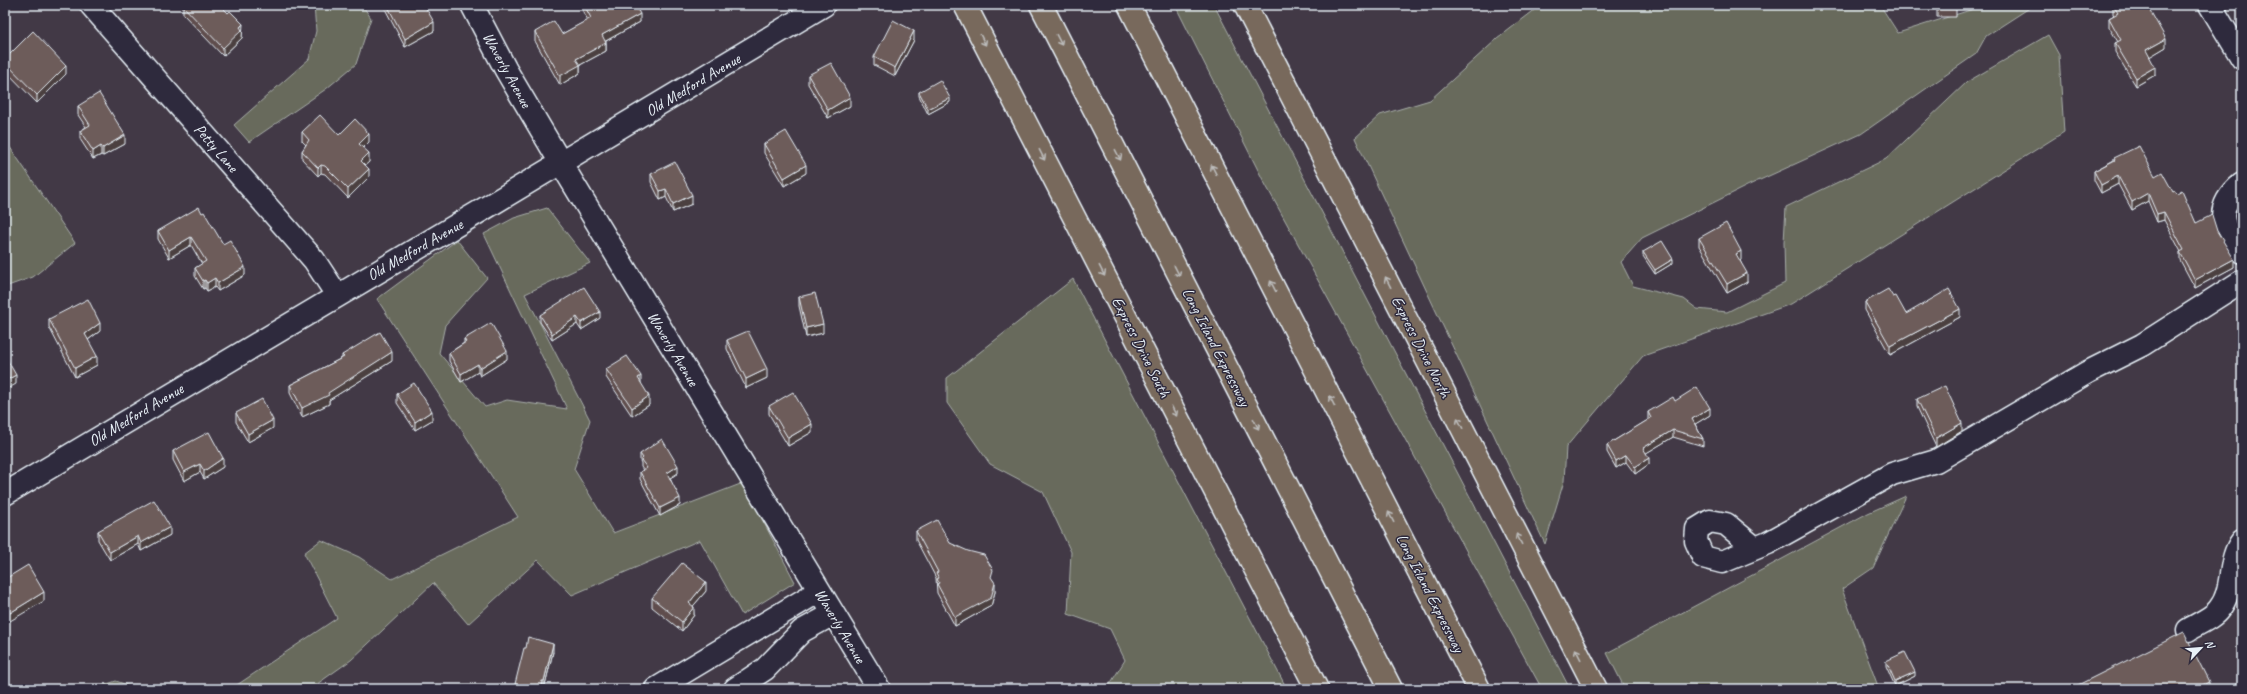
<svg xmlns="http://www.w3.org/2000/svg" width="2247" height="694" viewBox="0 0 2247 694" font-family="Caveat,sans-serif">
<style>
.green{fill:#686a5b;stroke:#a8aeaa}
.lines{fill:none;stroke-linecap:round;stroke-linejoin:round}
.minor-casing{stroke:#e8f1f8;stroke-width:25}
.major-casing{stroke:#e8f1f8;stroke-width:25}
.highway-casing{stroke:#e8f1f8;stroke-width:25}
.minor{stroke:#2f2a3d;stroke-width:22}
.major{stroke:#78695c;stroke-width:22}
.highway{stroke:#78695c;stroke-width:22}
.wall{fill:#5e4e4d;stroke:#e8f1f8}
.shaded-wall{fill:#4c403f;stroke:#e8f1f8}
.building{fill:#6d5b5a;stroke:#e8f1f8}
.oneway{stroke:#bbbbba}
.labels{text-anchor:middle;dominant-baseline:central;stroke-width:3;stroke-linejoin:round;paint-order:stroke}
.street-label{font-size:16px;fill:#e8f1f8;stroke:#2f2a3d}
</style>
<rect width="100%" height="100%" fill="#423946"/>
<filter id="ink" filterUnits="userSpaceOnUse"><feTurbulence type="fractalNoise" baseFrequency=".025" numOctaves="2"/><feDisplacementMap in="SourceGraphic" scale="8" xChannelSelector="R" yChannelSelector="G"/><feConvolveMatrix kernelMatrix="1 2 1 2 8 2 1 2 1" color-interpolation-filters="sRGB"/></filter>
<g filter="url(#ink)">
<path class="green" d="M314,5H362L371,18L356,64L326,89L249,142L234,125L309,59L316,31Z
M1175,5H1214L1570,689H1542L1263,180Z
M1541,5H1880L1898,33L1986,5H2034L1986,36L1976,54L1861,134L1749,185L1642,238L1621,262L1633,286L1684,299L1697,309L1727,312L1785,283L1784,242L1786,207L1886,159L1967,82L2048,35L2059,55L2064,132L1791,304L1643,356L1566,447L1564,481L1545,544L1355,138L1380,115L1430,100L1497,39Z
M5,140L75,243L33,277L5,287Z
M547,208L590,263L525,294L590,420L574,469L613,533L743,483L795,582L742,615L700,540L572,595L538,560L468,624L433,583L351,660L310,689H231L337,618L304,553L321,540L359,557L392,579L518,517L377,299L457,240L487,278L445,325L439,353L485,407L507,400L567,409L484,234L514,218Z
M1073,279L1287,689H1107L1125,660L1110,629L1068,614L1071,552L1043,492L990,464L947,403V378Z
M1906,496L1873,568L1842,589L1879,689H1625L1607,653L1868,513Z
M116,681L138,689H93Z"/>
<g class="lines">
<g class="minor-casing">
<path id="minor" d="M91,5L314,260L337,295
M472,5L506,70L562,165L879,689
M2210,5L2242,58
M2242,184C2214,207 2220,227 2242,252
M5,494C278,330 552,170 824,5
M1755,548L1726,524L1710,521L1697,529L1696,541L1703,557L1722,562L1768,543L1892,474L1936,461L2088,372L2142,345L2242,281
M2188,630C2197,624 2213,618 2219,609C2235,590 2227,560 2242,541
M656,689L819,591
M735,689L765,669L802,631L833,614"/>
</g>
<g class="major-casing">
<path id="major" d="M965,5L1317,689
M1245,5L1596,689"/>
</g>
<g class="highway-casing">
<path id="highway" d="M1041,5L1391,689
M1129,5L1479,689"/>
</g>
<use href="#minor" class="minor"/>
<use href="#major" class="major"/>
<use href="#highway" class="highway"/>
</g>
<path class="wall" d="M383,5H424L434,31L405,47Z
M583,5H635L640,22L606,41V51L580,65V73L560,85L535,41V32L562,34L588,20L583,12Z
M1937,5H1956V17H1937Z
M2113,5L2166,47L2149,57L2155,75L2136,86L2115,52V43L2118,42L2109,27V18L2114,15L2113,14Z
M183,6L243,33H242V38L223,56L183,14Z
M914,40L895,76L874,65V57Z
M5,59L66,74L37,103L5,70Z
M808,75L850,106L828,118L808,84Z
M919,92L950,102L928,114L919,96Z
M78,106L125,144L103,156L101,155L93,159L80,139V131L86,127L78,115Z
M302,132L339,135L369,142L363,148L369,162L365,165L369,177L348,198L325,174L321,173L318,176L302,159V151L306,145L302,141Z
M764,144L806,173L784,186L764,153Z
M2114,158L2155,176L2173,192L2177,194L2196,223L2217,231L2234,267L2195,288L2180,260V252H2181L2164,220L2157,222L2148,201L2132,210L2118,184L2101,193L2094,180V171L2114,160Z
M651,174L692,204L673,212L666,197L660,200L651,182Z
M202,213L223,244L245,275L218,291L215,287L207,291L205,288L203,289L195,276V268L202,264L191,245L169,258L158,239V231Z
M1699,238L1741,260H1740L1747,282L1727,293L1699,246Z
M1643,252L1673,263L1655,274L1643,256Z
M799,297L823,333L806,337L799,306Z
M1893,297L1906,314L1960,317L1890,355L1865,310V302Z
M540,315L600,318L581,330L577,324L552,340L540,322Z
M49,319L100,331L88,340L97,365L75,377L49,327Z
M464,339L507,359L480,376L478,372L461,382L449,361V353L464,343Z
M727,340L767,378L746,388L727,349Z
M342,355L392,361L329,400V404L302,417L290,393V385L342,358Z
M606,369L641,384L649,405L632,416L606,377Z
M397,394L432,420L415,430L397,403Z
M1917,399L1962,431L1936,447L1917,407Z
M1675,401L1710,415L1695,424L1703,439V446L1673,437L1646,453L1649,464L1635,474L1626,462L1616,468L1607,452V445L1648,420V412Z
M769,406L812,432L788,446L769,414Z
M236,413L273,428L248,442L236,422Z
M173,451L223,467L204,479L200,472L184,481L173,460Z
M640,454L678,473L670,478L680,505L660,516L640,479V472L643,470L641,467V463L640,461Z
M98,531L170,535L141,551L138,544L110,560L98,540Z
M916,531L950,543L993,580L995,592L991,606L955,626L937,593L936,578L916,540Z
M706,591L693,606L694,615L682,631L652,607V598Z
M553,652L544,689H515V684Z
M1886,661L1915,676L1895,686L1886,666Z"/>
<path class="shaded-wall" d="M640,14V22L602,43V35Z
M434,22V31L405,47V39Z
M243,24L242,38L223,56V48Z
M914,31V40L895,76V68Z
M2166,39V47L2146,59V50Z
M606,43V51L580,65V73L560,85V76L576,59Z
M66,66V74L37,103V95Z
M2155,67V75L2136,86V78Z
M850,97V106L828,118V110Z
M950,98V102L928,114V109Z
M369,134V142L359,152V144Z
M125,135V144L103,156V148Z
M101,146V155L93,159V151Z
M369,153V162L361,169V161Z
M321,165V173L318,176V168Z
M806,165V173L784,186V178Z
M369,169V177L348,198V189Z
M2118,176V184L2101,193V185Z
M666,189V197L660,200V191Z
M2148,193V201L2132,210V202Z
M692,195V204L673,212V204Z
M2164,212V220L2157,222V214Z
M191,237V245L169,258V250Z
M1741,251V260L1736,262V254Z
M1673,259V263L1655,274V270Z
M2234,259V267L2195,288V280Z
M245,267V275L218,291V283Z
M1747,273V282L1727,293V284Z
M215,278V287L207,291V283Z
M205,280V288L203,289V281Z
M1960,309V317L1890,355V346Z
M600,312V318L581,330V323Z
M577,317V324L552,340V334Z
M100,323V331L85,342V334Z
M823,324V333L806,337V328Z
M507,351V359L480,376V368Z
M392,352V361L329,400V404L302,417V408Z
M97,356V365L75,377V368Z
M478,364V372L461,382V374Z
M767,369V378L746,388V379Z
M16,375V384L5,390V381Z
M641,376V385L638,378Z
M649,396V405L632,416V408Z
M1710,408V415L1692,426V419Z
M432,411V420L415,430V422Z
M273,420V428L248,442V434Z
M1962,423V431L1936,447V438Z
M812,424V432L788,446V438Z
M1673,430V437L1643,455V448Z
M1626,455V462L1616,468V461Z
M223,458V467L204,479V471Z
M1649,458V464L1635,474V467Z
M200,464V472L184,481V472Z
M678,466V473L667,480V473Z
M680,498V505L660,516V508Z
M170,527V535L141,551V543Z
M138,536V544L110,560V552Z
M706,582V591L689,611V603Z
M995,583V592L991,606L955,626V617Z
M44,592V601L5,624V616Z
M694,607V615L682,631V622Z
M553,644V652L544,689V681Z
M1915,672V676L1895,686V681Z
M542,681V689H540Z
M2209,682V689H2194Z"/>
<path class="building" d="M184,5H220L228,13L230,11L243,24L240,27L242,30L223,48L183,6Z
M387,5H424L434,22L405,39Z
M584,5H635L640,14L602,35L606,43L576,59L580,65L560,76L535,32L554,21L562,34L591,18Z
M1937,5H1956V9H1937Z
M2113,5H2147L2166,39L2146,50L2155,67L2136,78L2115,43L2121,40L2109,18L2118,13Z
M893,20L914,31L895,68L874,57Z
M33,31L66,66L37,95L5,62V59Z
M831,63L850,97L828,110L808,75Z
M940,80L950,98L928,109L919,92Z
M99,93L125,135L103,148L101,146L93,151L80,131L90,125L78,106Z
M320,115L339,135L355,119L369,134L359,144L369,153L361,161L369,169L348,189L325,166L321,165L318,168L302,151L309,140L302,132Z
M786,131L806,165L784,178L764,144Z
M2139,146L2155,176L2162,172L2173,192L2175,191L2177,194L2182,191L2196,223L2212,215L2217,231L2234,259L2195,280L2180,252L2184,250L2164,212L2157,214L2148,193L2132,202L2118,176L2101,185L2094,171L2115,160L2114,158Z
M675,162L692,195L673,204L666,189L660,191L651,174Z
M199,207L202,213L204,212L223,244L230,240L245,267L218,283L215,278L207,283L205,280L203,281L195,268L206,261L191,237L169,250L158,231Z
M1726,223L1741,251L1736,254L1747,273L1727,284L1699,238Z
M1662,241L1673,259L1655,270L1643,252Z
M584,287L600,312L581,323L577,317L552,334L540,315Z
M1888,289L1893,297L1896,296L1906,314L1949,289L1960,309L1890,346L1865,302Z
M815,293L823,324L806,328L799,297Z
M88,299L100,323L85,334L97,356L75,368L49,319Z
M491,323L507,351L480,368L478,364L461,374L449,353L466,342L464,339Z
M748,331L767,369L746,379L727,340Z
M380,332L392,352L328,393L329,395L302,408L290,385L344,357L342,355Z
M5,356L16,375L5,381Z
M627,356L641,376L638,378L649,396L632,408L606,369Z
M414,383L432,411L415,422L397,394Z
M1945,386L1962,423L1936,438L1917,399Z
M1697,387L1710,408L1692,419L1703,439L1673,430L1643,448L1649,458L1635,467L1626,455L1616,461L1607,445L1651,418L1648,412L1673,397L1675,401Z
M793,392L812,424L788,438L769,406Z
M262,399L273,420L248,434L236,413Z
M209,432L223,458L204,471L200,464L184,472L173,451Z
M662,439L678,466L667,473L680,498L660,508L640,472L647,468L641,460L643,458L640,454Z
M154,500L170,527L141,543L138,536L110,552L98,531Z
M937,520L950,543L968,551L984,555L993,570L991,577L995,583L991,598L955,617L937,584L939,583L937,579L939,578L936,573L938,572L916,531Z
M682,563L706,582L689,603L694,607L682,622L652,598Z
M28,565L44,592L5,616V579Z
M2184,632L2209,682L2194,689H2070Z
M528,637L553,644L544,681H542L540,689H533L515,684L524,648H526Z
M1905,652L1915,672L1895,681L1886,661Z
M437,685L439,689H430Z
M450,686L452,689H445Z"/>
<defs><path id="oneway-shaft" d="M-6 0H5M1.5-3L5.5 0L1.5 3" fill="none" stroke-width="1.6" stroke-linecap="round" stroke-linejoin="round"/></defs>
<g class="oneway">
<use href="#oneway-shaft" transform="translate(983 40) rotate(63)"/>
<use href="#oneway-shaft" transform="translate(1059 40) rotate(63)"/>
<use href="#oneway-shaft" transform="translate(1042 155) rotate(63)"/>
<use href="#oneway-shaft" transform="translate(1118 155) rotate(63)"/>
<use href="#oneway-shaft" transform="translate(1214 170) rotate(-117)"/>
<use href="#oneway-shaft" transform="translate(1102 271) rotate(63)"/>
<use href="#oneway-shaft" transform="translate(1177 271) rotate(63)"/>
<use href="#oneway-shaft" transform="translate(1388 282) rotate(-117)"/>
<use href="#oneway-shaft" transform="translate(1273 286) rotate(-117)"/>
<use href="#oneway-shaft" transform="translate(1332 401) rotate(-117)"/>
<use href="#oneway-shaft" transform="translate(1174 411) rotate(63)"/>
<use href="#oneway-shaft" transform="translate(1460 423) rotate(-117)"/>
<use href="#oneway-shaft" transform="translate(1256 424) rotate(63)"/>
<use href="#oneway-shaft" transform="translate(1391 517) rotate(-117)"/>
<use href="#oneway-shaft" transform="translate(1519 539) rotate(-117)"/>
<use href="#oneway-shaft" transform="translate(1578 654) rotate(-117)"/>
</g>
</g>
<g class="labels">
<g class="street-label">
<text transform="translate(507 70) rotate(61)">Waverly Avenue</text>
<text transform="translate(693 85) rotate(-31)">Old Medford Avenue</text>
<text transform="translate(216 148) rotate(49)">Petty Lane</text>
<text transform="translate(415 250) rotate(-30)">Old Medford Avenue</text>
<text transform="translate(1141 347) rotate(63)">Express Drive South</text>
<text transform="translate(1216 347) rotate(63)">Long Island Expressway</text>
<text transform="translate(1421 347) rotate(63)">Express Drive North</text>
<text transform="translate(673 349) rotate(59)">Waverly Avenue</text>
<text transform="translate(136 415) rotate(-31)">Old Medford Avenue</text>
<text transform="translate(1430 593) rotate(63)">Long Island Expressway</text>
<text transform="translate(840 626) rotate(59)">Waverly Avenue</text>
</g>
</g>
<rect width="2247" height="694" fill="none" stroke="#2f2a3d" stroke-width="20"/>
<rect x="10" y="10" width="2227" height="674" fill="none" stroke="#e8f1f8" stroke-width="1.5" filter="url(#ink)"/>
<g transform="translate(2201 648) rotate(64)" stroke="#2f2a3d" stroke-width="3" paint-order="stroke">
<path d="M0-3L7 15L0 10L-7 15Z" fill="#e8f1f8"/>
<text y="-6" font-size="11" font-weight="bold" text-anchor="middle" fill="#e8f1f8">N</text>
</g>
</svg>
